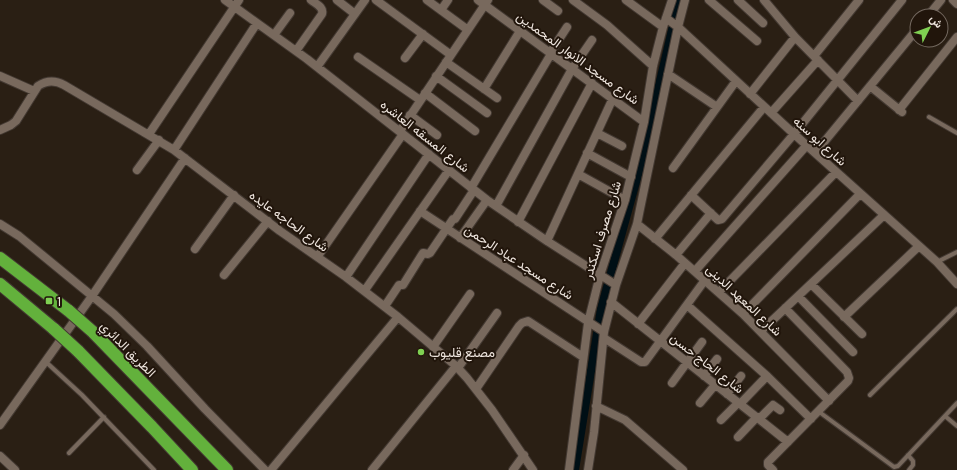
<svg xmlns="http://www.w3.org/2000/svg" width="957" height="470" viewBox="0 0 957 470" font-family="Karla,Vazirmatn,sans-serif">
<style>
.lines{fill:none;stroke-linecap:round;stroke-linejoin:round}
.canal{stroke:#000f15;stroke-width:8}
.lane-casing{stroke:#433932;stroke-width:6}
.street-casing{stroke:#433932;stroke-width:10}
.highway-casing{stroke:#433932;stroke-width:14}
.lane{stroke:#78695d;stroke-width:4}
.street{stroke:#78695d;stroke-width:8}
.highway{stroke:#63b13c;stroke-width:12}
.highway-bridge-casing{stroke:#433932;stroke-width:14;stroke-linecap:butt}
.highway-bridge{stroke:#63b13c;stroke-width:12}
.poi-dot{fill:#7fd052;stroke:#21150b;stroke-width:1.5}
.labels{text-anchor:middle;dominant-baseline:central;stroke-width:4;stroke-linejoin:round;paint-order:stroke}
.street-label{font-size:13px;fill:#eee5de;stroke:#21150b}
.poi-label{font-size:13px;fill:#eee5de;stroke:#21150b;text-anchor:start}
</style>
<rect width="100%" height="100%" fill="#2a1f14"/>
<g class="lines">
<path class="canal" d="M575,470L601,309L639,171L679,0"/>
<g class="lane-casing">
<path id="lane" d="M929,117L957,133
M937,262L957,252
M46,362L82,395L154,470
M870,395L957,309
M818,411L894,467L898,466L957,403
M945,416L957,426
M69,453L104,417
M908,455L913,461V465L909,470"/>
</g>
<g class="street-casing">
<path id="street" d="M225,0L307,59L487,200L547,241L616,285
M337,0L355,14
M376,0L451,55
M427,0L468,30
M478,0L644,122
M543,0L558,11
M573,0L607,25L653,66
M626,0L663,27
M709,0L757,41
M738,0L763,23
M764,0L795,37L858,101
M953,0L957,4
M441,10L448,0
M928,16L941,0
M666,18L678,27L794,134L937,262L957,284
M274,35L290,13
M296,51L322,14C324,7 316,4 311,0
M550,53L567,27
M814,56L859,0
M358,57L420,100
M405,58L423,34
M446,62L497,98
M317,67L365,0
M668,74L717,107
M0,76L34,91
M436,76L487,113
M870,86L902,112
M484,89L520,31
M425,93L475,131
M750,94L795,37
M899,110L957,37
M771,113L818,60
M410,115L437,135
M0,130L11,125L16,121L38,86C47,80 55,80 64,85L174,150L280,231L346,277L398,317L456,366L467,378L492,410L533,470
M400,131L488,0
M597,133L622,146
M149,134L239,0
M174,150L257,23
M587,153L631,177
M815,153L917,29
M673,168L736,81
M137,170L159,140
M578,174L625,200
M471,188L551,54
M691,195L718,220L722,219L794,134L902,0
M496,206L572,69L592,40
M420,211L604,332
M518,222L592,83
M0,224L19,236L114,314L147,346L205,409L265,470
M637,224L676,255L743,314L829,401
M460,238L487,200
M655,239L764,107
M547,241L613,98
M195,249L234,195
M676,255L711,213
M318,256L403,134
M695,271L807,145
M224,275L268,221
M346,277L429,154
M811,284L862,334
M365,290L449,170
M719,292L836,172
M798,296L853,352
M611,302L788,442
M687,305L767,376L811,419
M385,306L399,285H403L423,253L428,254L430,253L453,219H455L474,190
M743,314L860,194
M844,317L919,246
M638,324L685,263
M761,331L884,215
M604,338L641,362H645L705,280
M433,347L470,294
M458,368L497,313
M704,376L717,359
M672,383L702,342
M476,389L519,326L522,323L528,321L583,357
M727,394L741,376
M700,403L715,385
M740,404L767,376
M596,406L625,420L683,470
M759,419L773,405L780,410
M721,420L738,403
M0,425L92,296L185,158
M738,437L757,417
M0,456L15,470
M271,470L398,317
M372,470L456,366
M513,470L524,455
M569,470L588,323L600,275L625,200L644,122L653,66L663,27L672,0
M588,470L594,432L604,332L616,285L637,224L640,209L678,27L685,0
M773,470L768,465V462L848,381L849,378L847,372L785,308"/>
</g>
<g class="highway-casing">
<path id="highway" d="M0,258L69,311
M0,284L54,329
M93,332L227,470
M78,351L152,427L192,470"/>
</g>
<use href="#lane" class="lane"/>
<use href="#street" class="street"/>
<use href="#highway" class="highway"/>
<g class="highway-bridge-casing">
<path id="highway-bridge" d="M69,311L93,332
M54,329L78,351"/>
</g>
<use href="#highway-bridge" class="highway-bridge"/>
</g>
<g class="poi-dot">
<rect x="45" y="297" width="8" height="8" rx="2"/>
<circle cx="421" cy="352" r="4"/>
</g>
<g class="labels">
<g class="street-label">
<text transform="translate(578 58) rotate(36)">شارع مسجد الانوار المحمدين</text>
<text transform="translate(425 136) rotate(38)">شارع المسقه العاشره</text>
<text transform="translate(820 141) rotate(42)">شارع ابو سنه</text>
<text transform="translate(289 221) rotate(36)">شارع الحاجه عايده</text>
<text transform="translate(602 230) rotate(-73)">شارع مصرف اسكندر</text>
<text transform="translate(519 262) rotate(33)">شارع مسجد عباد الرحمن</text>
<text transform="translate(744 300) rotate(43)">شارع المعهد الدينى</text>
<text transform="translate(128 349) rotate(45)">الطريق الدائري</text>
<text transform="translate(707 363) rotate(38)">شارع الحاج حسن</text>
</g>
<g class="poi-label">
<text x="57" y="301">1</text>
<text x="429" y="352">مصنع قليوب</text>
</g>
</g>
<g transform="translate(929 28) rotate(48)"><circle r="19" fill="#21150b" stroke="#73685f"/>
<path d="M0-3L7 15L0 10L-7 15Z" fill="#7fd052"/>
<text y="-6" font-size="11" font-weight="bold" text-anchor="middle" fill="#eee5de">ش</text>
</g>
</svg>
